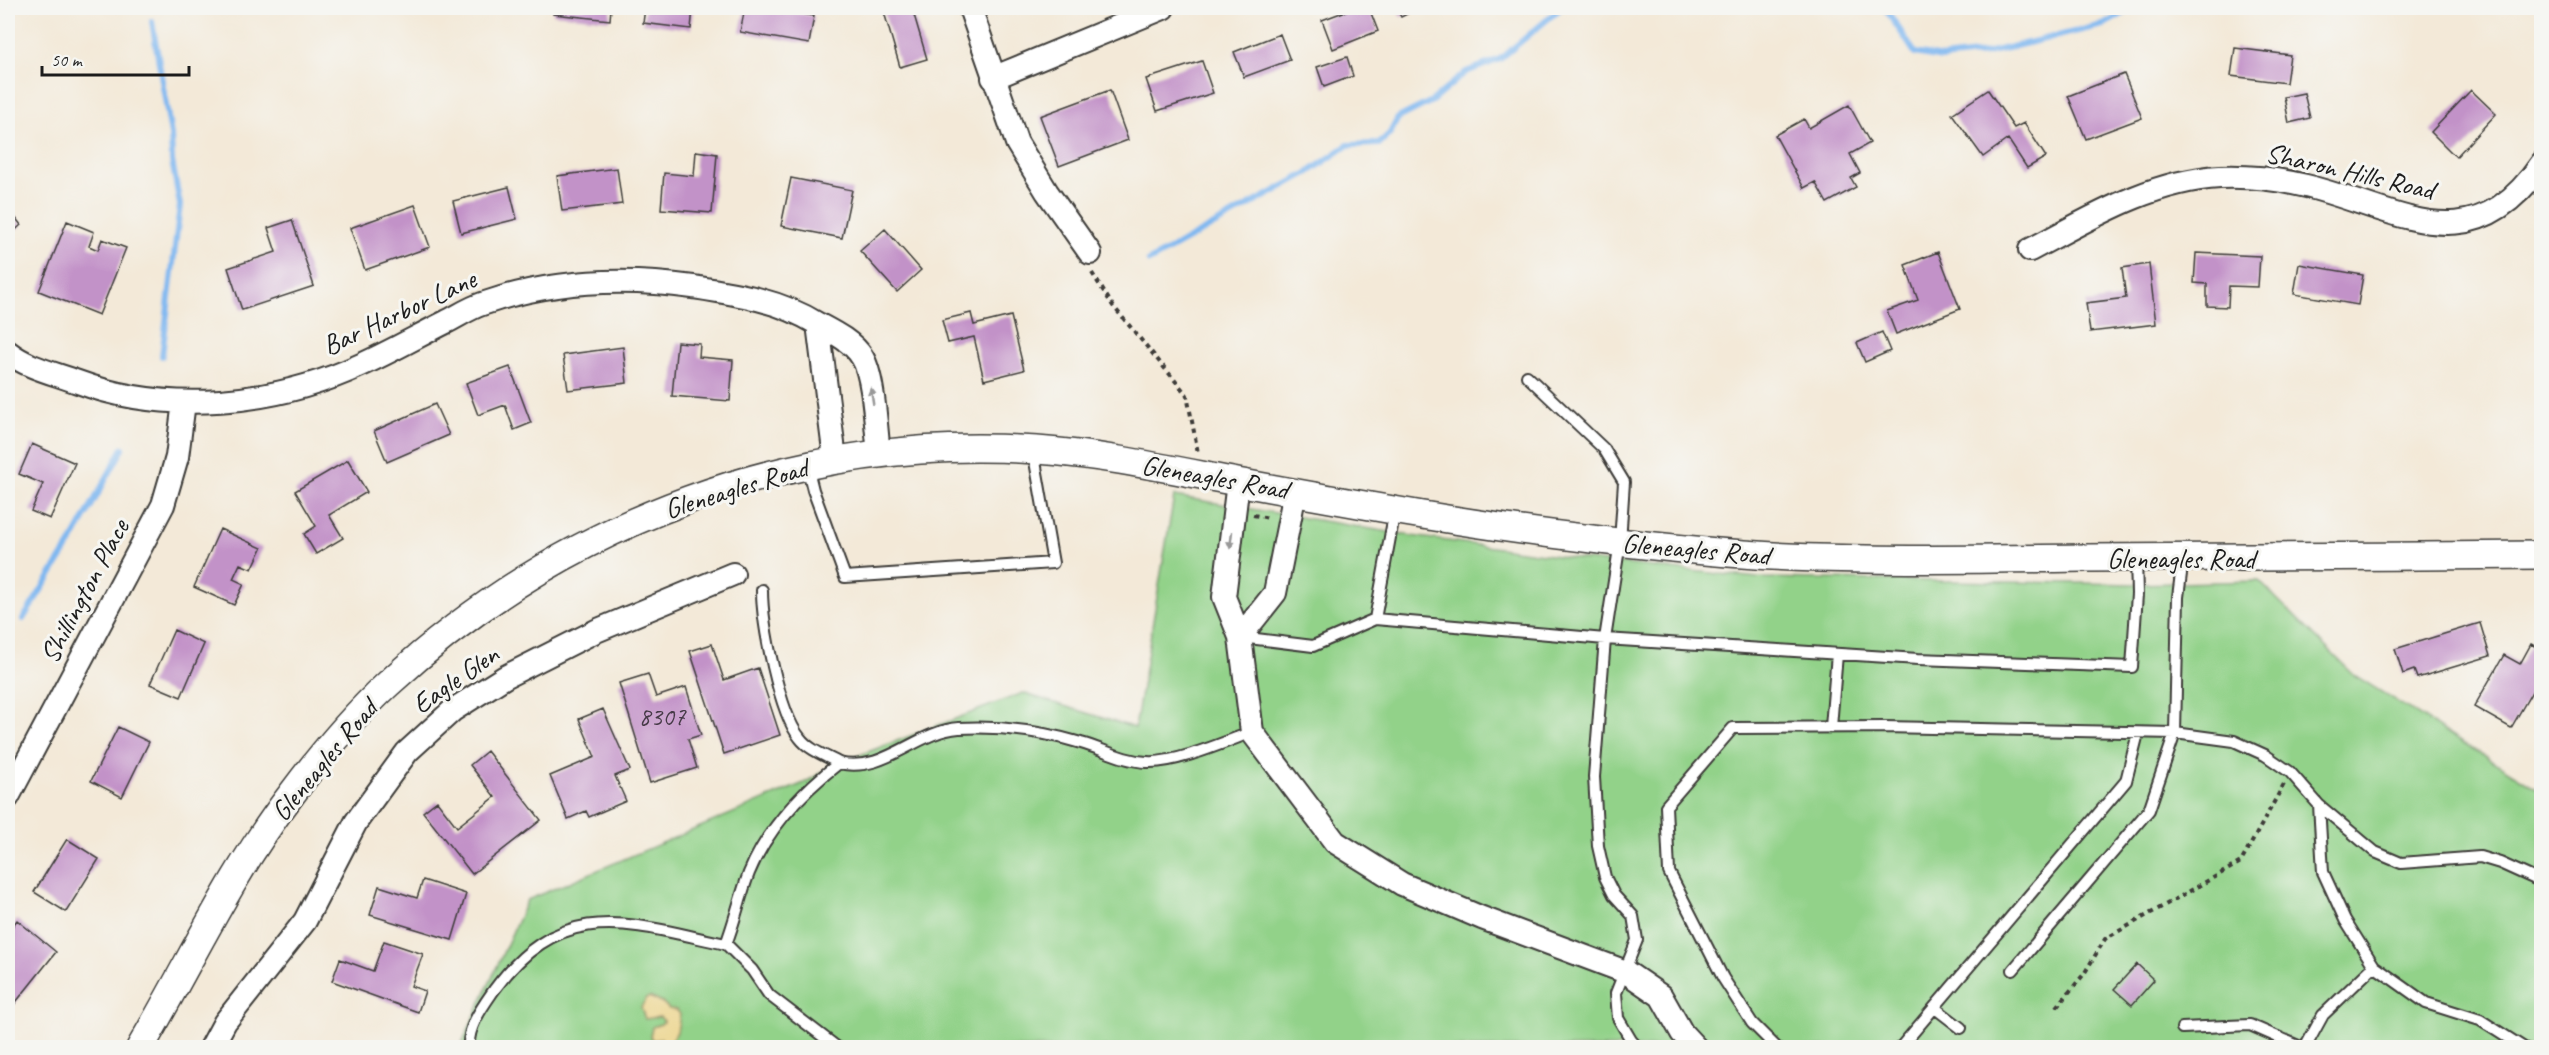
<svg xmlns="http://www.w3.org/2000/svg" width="2549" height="1055" viewBox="0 0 2549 1055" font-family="Caveat,sans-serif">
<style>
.green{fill:#92d289;stroke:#577752;stroke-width:1.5}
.sand{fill:#eeda9e;stroke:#857b5d;stroke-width:1.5}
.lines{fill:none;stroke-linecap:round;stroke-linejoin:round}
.stream{stroke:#80b8f0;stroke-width:6}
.building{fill:#c292c8}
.service-casing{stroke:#3c3b38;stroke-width:14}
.minor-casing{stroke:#3c3b38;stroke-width:26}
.tertiary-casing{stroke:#3c3b38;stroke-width:30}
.path{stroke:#3c3b38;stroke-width:4;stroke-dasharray:4.5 4.5;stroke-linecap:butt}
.service{stroke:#fff;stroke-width:10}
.minor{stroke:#fff;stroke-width:22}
.tertiary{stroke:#fff;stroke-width:27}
.oneway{fill:#999}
.labels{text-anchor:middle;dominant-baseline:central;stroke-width:6;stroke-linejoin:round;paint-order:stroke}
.number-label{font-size:26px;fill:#463a47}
.street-label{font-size:28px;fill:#1c1c1c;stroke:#f6f6f2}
</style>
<rect width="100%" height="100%" fill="#f6f6f2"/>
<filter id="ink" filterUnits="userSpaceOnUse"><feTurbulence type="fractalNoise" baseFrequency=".0167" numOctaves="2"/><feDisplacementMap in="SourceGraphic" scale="12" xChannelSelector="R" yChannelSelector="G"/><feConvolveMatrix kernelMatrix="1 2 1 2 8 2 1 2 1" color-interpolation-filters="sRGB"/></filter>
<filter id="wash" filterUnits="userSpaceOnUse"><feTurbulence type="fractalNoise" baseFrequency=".008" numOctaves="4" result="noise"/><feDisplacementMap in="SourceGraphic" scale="24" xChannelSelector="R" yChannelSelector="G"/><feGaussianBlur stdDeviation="1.35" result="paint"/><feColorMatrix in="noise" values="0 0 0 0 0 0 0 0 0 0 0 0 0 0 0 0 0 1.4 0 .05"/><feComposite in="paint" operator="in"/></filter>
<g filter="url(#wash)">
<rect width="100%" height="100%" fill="#f3e9d8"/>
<path class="green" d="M1174,496L1419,537L1587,560L1758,578L2137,584L2259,581L2354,675L2541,791V1047L460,1048L527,900L804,783L839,763L1023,693L1135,728Z"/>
<path class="sand" d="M649,997L663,1003L669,1009L676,1010L680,1014L677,1032L668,1047L662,1046L661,1038L653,1041L650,1036L652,1027L661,1024L664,1021L660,1017L645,1019L641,1007L646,999Z"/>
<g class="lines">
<path class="stream" d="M1885,8L1915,53L1942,58L1986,53L2103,25L2133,8
M152,21L171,135L172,161L180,205L162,356
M1149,261L1309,172L1348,145L1379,144L1390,133L1398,118L1432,101L1466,72L1500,59L1561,8
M23,619L72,541L123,448"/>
</g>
<g id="blocks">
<path class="building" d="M553,8H611L610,20L553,14Z
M645,8H693L691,29L643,23Z
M745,8H766L814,16L809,44L740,32Z
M899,8H912L927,59L900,67L884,12Z
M1354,8H1369L1378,31L1333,49L1322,20Z
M1396,8H1419L1401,17Z
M1280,34L1290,60L1244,77L1234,52Z
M2235,48L2290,55L2286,83L2231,76Z
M1347,57L1353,76L1324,87L1317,67Z
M1202,61L1213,93L1157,111L1146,79Z
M2124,74L2142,118L2086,139L2068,96Z
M1110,90L1128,140L1059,166L1040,116Z
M1988,90L2014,128L2024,123L2046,157L2027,168L2008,139L1983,157L1952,114Z
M2471,90L2496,114L2456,157L2431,132Z
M2304,93L2310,118L2289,123L2284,97Z
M1849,105L1870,143L1850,154L1860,173L1851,178L1856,187L1827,203L1815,182L1804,188L1775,135L1804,119L1809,128Z
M696,151L717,154L712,213L661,209L664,173L694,176Z
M617,168L622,204L562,211L557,176Z
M791,178L852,190L842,238L781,226Z
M509,187L517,219L461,233L453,201Z
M415,205L430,247L365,270L350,228Z
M8,208L21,225L8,237Z
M292,220L314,286L242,310L228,268L276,252L268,228Z
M67,221L94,232L89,246L98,250L102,239L126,248L99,315L39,291Z
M885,229L921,270L897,292L860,251Z
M1938,252L1960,309L1896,334L1887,311L1918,300L1905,265Z
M2196,253L2260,256L2258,287L2229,286L2228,307L2207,306V284L2194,283Z
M2149,264L2156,324L2090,332L2086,303L2126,298L2122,268Z
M2299,264L2363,275L2358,305L2294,294Z
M971,313L974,325L1011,316L1024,370L984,380L974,337L948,343L942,320Z
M1882,332L1890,351L1865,362L1857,343Z
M677,342L700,344L699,357L733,360L730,401L672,396Z
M623,347L627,383L568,390L563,355Z
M510,367L531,423L514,430L505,405L478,415L466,383Z
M435,404L449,435L387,462L374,431Z
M32,444L75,463L50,519L31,511L43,484L19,474Z
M348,460L367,492L329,515L343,538L316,554L304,534L316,526L295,491Z
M220,529L262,548L252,569L240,564L233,579L244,584L234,605L194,587Z
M2480,623L2490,656L2417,678L2414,670L2403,674L2395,649Z
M174,630L204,644L181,697L150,684Z
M712,644L724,680L758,668L780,735L724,754L690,651Z
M2531,644L2542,650V674L2511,728L2474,707L2504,655L2520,664Z
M648,674L656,697L686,687L701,735L688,739L697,768L650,783L619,683Z
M603,709L630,770L615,776L626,801L589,817L586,811L568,819L550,776L595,757L579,719Z
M118,727L149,742L122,797L91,781Z
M487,751L541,820L472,874L423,812L437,801L457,827L495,797L470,765Z
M67,839L99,859L66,912L34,892Z
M423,880L466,894L452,940L370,915L379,886L417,898Z
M17,920L56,952L8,1012V932Z
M384,941L423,954L411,986L425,991L418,1012L332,981L340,959L373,971Z
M2137,964L2154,980L2132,1005L2114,989Z"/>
</g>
</g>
<g filter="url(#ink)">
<use href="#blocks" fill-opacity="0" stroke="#3c3b38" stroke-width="1.5"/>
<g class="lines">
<g class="service-casing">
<path id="service" d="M1527,376L1604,449L1624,482L1620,542L1605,639L1594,777L1598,846L1605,877L1614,895L1633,916L1637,940L1616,993L1618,1018L1631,1040L1638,1048
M807,466L813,490L845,577L1053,563L1033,450
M762,590C762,623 779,713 800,738C809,750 826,756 839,763
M1375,619L1395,510
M1240,637L1313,646L1375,619L1605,639L1918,659L2132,667L2137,594L2136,558
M1831,727L1837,654
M2319,805L2375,852L2401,863L2480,857L2500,863L2542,882
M2374,966L2426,1003L2480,1020L2524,1048
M2013,970L2149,810L2175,733L2178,597L2183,558
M1935,1008L1961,1028
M2182,1028L2250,1025L2303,1048
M469,1048C467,1027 483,1006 494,990C563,896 630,924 726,944
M838,1048L769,995L752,970L726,944C735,921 740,896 749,873C767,829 802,792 839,763C884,774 916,731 959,728C999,726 1042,731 1081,743C1103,749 1123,761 1147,762C1175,764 1225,742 1252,732
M1777,1048L1752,1023L1723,978L1669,872L1666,806L1733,728L1884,727L2175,733L2234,741L2265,755L2290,772L2319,805L2323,872L2345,920L2374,966L2323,1015L2305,1048
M1900,1048L2126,781L2138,733"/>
</g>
<g class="minor-casing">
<path id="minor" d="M970,8L1017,143L1047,192L1090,253
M993,78L1163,8
M2030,250C2091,218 2150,181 2220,177C2249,176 2278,179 2306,186C2399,209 2471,267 2542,163
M8,352C28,368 54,373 78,382C167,415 275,405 361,365C390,352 418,336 446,322C458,316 470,308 482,304C551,280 621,277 693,287C738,294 779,300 818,324
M835,459L818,324C833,332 853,342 862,357C874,376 876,430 879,454
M1238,482L1224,597L1240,637L1275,593L1295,492
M1240,637L1252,732L1335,842L1402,884L1482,918L1626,972L1661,996L1682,1033L1696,1048
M8,797L163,505L177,457L184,402
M211,1048L225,1022L305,921L356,822L407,752L453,710L505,677L596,631L733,574"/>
</g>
<g class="tertiary-casing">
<path id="tertiary" d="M140,1048C190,963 231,873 291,795C320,756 352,717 388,684C563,522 797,433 1037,450C1108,455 1178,471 1248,484C1362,505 1477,526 1592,539C1667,548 1743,556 1818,558C1908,561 1997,559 2086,558C2238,558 2390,556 2542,555"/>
</g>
<path class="path" d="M1092,273L1113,306L1187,395L1198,453
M1253,515L1269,518
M2057,1007L2084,974L2105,939L2241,862L2284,784"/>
<use href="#service" class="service"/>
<use href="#minor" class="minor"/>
<use href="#tertiary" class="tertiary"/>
</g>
<defs><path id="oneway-solid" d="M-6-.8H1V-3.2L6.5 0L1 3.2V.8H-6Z" transform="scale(1.5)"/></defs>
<g class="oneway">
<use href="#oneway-solid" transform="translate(872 396) rotate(-99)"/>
<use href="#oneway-solid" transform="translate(1231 540) rotate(97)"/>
</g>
</g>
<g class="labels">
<g class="number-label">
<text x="662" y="716">8307</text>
</g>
<g class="street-label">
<text transform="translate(2350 171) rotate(13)">Sharon Hills Road</text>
<text transform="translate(399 312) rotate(-25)">Bar Harbor Lane</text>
<text transform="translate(1215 477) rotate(10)">Gleneagles Road</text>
<text transform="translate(736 488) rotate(-17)">Gleneagles Road</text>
<text transform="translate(1696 549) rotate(5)">Gleneagles Road</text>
<text x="2181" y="558">Gleneagles Road</text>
<text transform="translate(84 591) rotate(-62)">Shillington Place</text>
<text transform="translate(455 679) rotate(-35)">Eagle Glen</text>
<text transform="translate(324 760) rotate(-50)">Gleneagles Road</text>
</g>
</g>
<rect width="2549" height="1055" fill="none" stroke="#f6f6f2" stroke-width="30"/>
<path d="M42 66v9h147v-9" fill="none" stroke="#1c1c1c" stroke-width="3"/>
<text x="51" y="66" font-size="18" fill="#1c1c1c" stroke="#f6f6f2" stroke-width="4.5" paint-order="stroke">50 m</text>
</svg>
